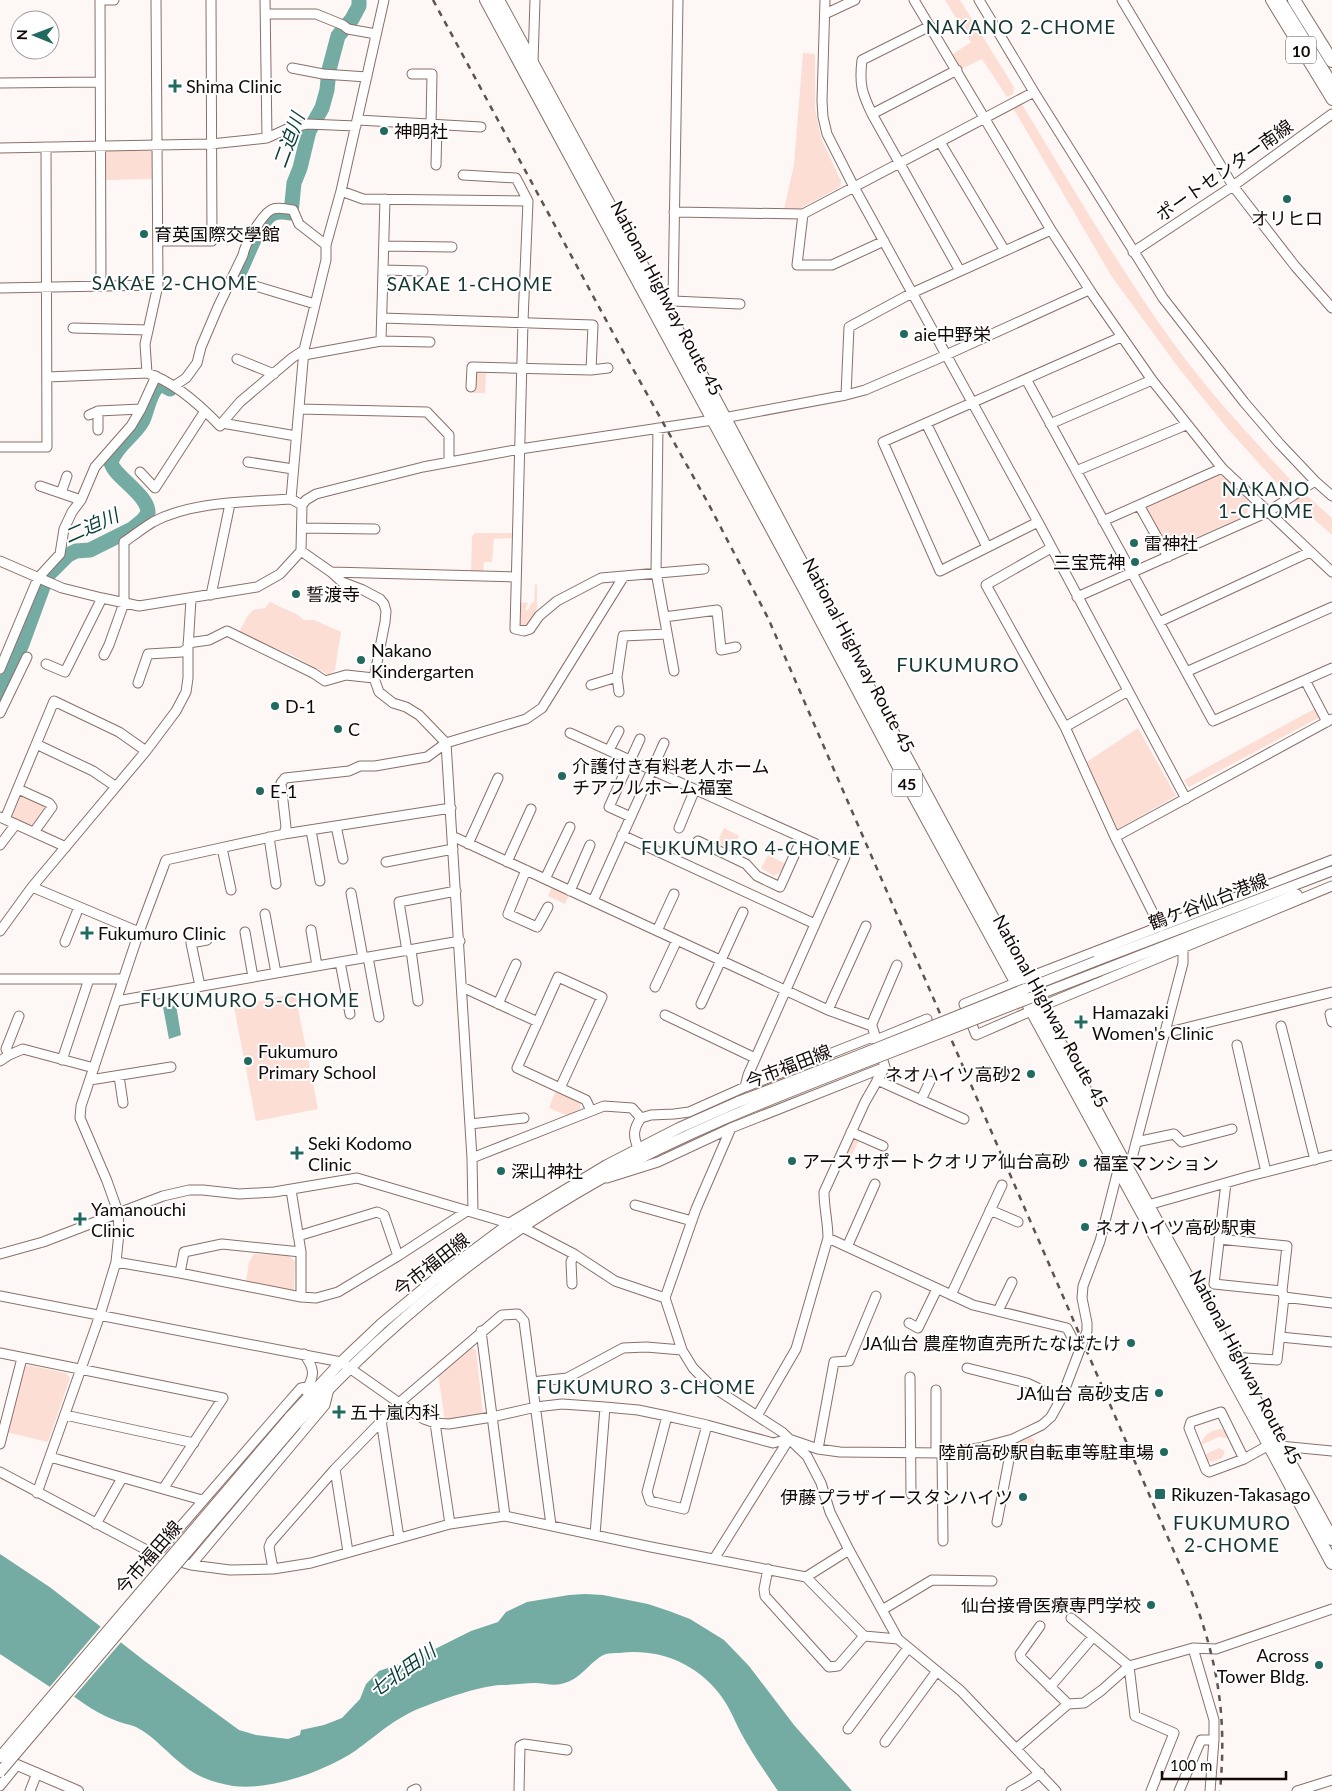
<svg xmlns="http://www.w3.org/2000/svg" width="1332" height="1791" viewBox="0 0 1332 1791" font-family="Lato,'Noto Sans JP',sans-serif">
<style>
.green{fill:#fdded5}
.water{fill:#74aba2}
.pier{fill:#fdf7f5}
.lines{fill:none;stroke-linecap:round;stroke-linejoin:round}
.river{stroke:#74aba2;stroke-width:15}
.minor-casing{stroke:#8a7068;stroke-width:11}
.major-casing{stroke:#8a7068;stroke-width:12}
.highway-casing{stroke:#8a7068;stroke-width:14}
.minor{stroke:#fff;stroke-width:9}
.major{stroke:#fff;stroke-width:10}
.highway{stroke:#fff;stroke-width:12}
.rail{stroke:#5d5452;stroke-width:2.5;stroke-dasharray:6 6;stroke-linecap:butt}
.minor-bridge-casing{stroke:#8a7068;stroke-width:11;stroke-linecap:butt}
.major-bridge-casing{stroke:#8a7068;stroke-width:12;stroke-linecap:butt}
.minor-bridge{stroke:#fff;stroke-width:9}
.major-bridge{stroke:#fff;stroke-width:10}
.poi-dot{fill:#216a60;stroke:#fff;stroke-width:2}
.labels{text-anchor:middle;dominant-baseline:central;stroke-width:4;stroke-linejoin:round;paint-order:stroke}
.shield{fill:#fff;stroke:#5a5351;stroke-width:1}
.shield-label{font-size:16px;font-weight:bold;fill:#130907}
.poi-label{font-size:18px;fill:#130907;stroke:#fff;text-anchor:start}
.street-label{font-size:18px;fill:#130907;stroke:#fff}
.neighbourhood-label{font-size:19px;letter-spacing:1px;fill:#163733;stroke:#fff}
.water-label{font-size:19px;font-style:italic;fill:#093e38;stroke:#fff}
.quarter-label{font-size:20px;letter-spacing:1px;fill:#163733;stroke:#fff}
</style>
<rect width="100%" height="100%" fill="#fdf7f5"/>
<path class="green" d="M945,0H960L1014,87L1013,94L1007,97L982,59L961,69L953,54L971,42Z
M803,53L815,54V108L821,138L841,181L840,187L799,209H784L794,165Z
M1021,103C1071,184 1118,267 1174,344C1210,394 1253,439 1295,485L1285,492L1227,428L1178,367L1112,277L1013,108Z
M105,151H154L153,179L105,180Z
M486,370L485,393H473L474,372Z
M1217,474L1224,476L1250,503L1246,516L1167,550L1144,507Z
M1303,492L1332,518V535L1294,502Z
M475,533H513L512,538L494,539L492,562H484L483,574H471L472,537Z
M535,584L537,585V609L525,628H518L517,602L528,603L525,610H528L532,602L534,603Z
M270,602L298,615L304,620H314L341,632L335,670L329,675L292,655L239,632L247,617L253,610L265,608Z
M1316,708L1320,717L1189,787L1184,780Z
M1138,728L1176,796L1118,829L1085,763Z
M19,791L49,807L34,829L12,818L10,812Z
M724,828L739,836L733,851L717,843Z
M768,855L786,864L782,871L774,876L761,868Z
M553,885L570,893L565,904L548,896Z
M295,993L318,1109L256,1121L234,1007Z
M555,1092L580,1102V1110L568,1116L549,1108Z
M855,1139L859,1140L846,1168L839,1164L849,1141Z
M254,1254L288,1255L295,1261L294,1289L290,1293L251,1285L246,1281L249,1262Z
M469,1346L476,1350L483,1414L445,1421L438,1373Z
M27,1365L66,1373L70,1378L48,1442L6,1432L21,1370Z
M1221,1429L1225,1431L1228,1437L1227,1438L1219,1437L1201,1445C1203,1435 1211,1430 1221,1429Z
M1031,1437L1045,1452L1041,1458L1017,1455L1019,1443Z
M1219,1448L1225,1451L1222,1458L1212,1462L1207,1461L1206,1454Z"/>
<path class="water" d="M176,1005L181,1035L169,1039L163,1007Z
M0,1554L51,1588L146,1662L239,1730L256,1735L288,1739L300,1735L301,1730L324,1725L342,1718L360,1699L366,1684L379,1671L419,1657L471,1631L498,1622L506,1612L527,1602L569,1595L585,1594L603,1595L648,1604L669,1611L690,1619L724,1640L749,1666L794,1725L852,1791H778C765,1772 752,1753 741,1733C734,1719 728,1704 718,1692C694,1662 657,1648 619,1653C615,1653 610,1653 606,1654C590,1660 582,1680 561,1684C553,1686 543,1683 535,1683C524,1683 512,1685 501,1685C479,1686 444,1699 423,1707C394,1718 379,1734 355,1751C325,1771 270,1791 233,1786C215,1783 197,1777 183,1765C167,1753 154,1736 136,1727C129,1724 120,1723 112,1719C92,1711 75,1697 58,1685L50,1687L0,1654Z"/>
<path class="pier" d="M102,1625L122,1641L73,1698L57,1687L48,1689Z"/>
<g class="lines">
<path class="river" d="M238,275C246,262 258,221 272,214C277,211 285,212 291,213L294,183L300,168L309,131L322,108L327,90L329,70L338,36L352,19L359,6V0
M0,702L5,682L22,644L47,576L68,555L76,551L90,550L132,529L143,520L148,513C149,495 112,475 111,462C117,445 133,437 142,422C148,411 149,390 161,384L170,389"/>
<g class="minor-casing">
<path id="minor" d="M100,0L101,286
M100,0H114
M156,0L158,285L145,344L147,373C175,382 200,405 220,426L222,423L296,436
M265,0L267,138
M678,0L673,301L740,304
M825,0L822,101L823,117L827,134L854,187L1038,522L1186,799
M914,0L1051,230L1093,295L1152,380L1222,468L1332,572
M979,0L1034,92L1163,298L1244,402L1279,443L1315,481L1332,496
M1122,0L1233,186L1295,266L1332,308
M266,14H316L343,25L348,29L376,34
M825,14L855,0
M930,26L862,60C859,85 862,93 872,114L960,271
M533,62L535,0
M292,68L323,74L367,77
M412,74H432L431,125
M0,83L100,82
M872,114L957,70
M358,120L481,127
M940,142L1005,251
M0,148L211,144L267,138L289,128L307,124L356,126
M436,165L437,125
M463,175L516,178L528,201
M341,191L363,199L528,201L523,321L515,629L524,631L530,629L539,616L557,601L601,578L704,569
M385,199L381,341L430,342
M674,212L803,214L1034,92
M803,214L797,265H832L884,241
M158,241H212L211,0
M384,246L452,247
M1133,252L1233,186L1332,114
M383,270L423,271
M232,279L315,304
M0,288L158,285
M382,318L593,325L591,370L608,368
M73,328L148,330
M304,355L381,341
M237,359L274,374
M47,377L147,373
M1026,379L1213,721L1332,668
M174,386L186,378L197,363L201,347L218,307L243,255C245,244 263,212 273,209C279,207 288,209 293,210L299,224L326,245
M471,387L472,367L591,370
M846,395L849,327L912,293L1051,230
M299,409L427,412L449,435V462
M89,415L98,411L141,409
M222,423L240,402L292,358L304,350
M926,423L987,547
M1050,424L1152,380
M658,428L656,572L674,671
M98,430V411
M0,447H47L46,147
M248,462L293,469
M1076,471L1186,425
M140,472L155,488L205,411
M40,486L81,500
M61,493L67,476
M302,505L291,499L304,350L326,260V245L341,191L384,0
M1139,505L1168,557
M1103,521L1222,468
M1038,522L940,571L883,442L1121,337
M302,528L375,529
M1051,548L986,585L1065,727L1128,691
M301,551L331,572L342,582L363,590L380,599L384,604L386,611L385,622L374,678L379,692L393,703L406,707L419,715L446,743L472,1158L473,1212
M0,561L62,588L102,598L139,606L257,587L280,574L301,551L302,505L306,500L316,494L423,467L520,449L713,420L846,395L865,390L935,360L1089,290
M331,572L515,577
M211,595L230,504
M1077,597L1268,512L1315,481
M664,617L717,610L721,650L736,647
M1159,622L1310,552
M188,643L209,640L227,631L313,673L325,681L346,675L374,678
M104,655L109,645L124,603V542C133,536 143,528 153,522C192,501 247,502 291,499
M46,664L65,672L102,598
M0,669L38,578L60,554L64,529L72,512L81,500L95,467L131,426L141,409L156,376
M1186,672L1332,607
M1305,680L1327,722
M138,683L148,654L182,652L188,648
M591,685L617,677
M619,692L617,677L623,636L667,634
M0,713L27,657
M1065,727L1115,837L1160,927
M570,733L845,857L748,1075L745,1087
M36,744L93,771L115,786
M609,750L619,731
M18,789L49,803L52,807L34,832
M0,817L66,847
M631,817L609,807L640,739
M5,819L54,701L119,732L146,751
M336,826L343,859
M679,828L695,789
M311,830L320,881
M284,834L451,808
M622,835L815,924
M452,836L828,1010L872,1026L885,1067L865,1102L824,1192C824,1208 828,1222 828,1238L796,1349L757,1416
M269,837L276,884
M1115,837L1332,719
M698,841L746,864L757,876L780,887L802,838
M468,844L498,778
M0,845L16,824
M222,848L231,890
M1332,860L1040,973L964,1004L976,1035L1054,1001L1332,886
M386,862L453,849
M507,862L531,809
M526,870L508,914L537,927L548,907
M545,879L570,827
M32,887L139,932
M570,891L590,845
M351,893L363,958
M593,901L664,743
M265,914L276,973
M311,930L317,966
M0,931L32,887L146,751L176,711L186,692L188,678V648L191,599
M657,931L674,894
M245,932L253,977
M65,942L79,907
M411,950L418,1001
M407,951L399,902L456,891
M368,957L379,1017
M1096,961L1332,871
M340,962L350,1014
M1100,971L1297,894
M0,979H123
M200,986L191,943L207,940
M462,987L538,1022
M655,987L677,940
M117,1001L460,941
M498,1004L516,964
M701,1004L743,912
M828,1010L866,926
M1332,1014H1330L1332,1022
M665,1015L755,1058
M871,1026L897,965
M1281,1026L1315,1160
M1165,1033L1332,992
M876,1040L927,1019
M1237,1045L1266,1172
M9,1055L6,1049L19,1016
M62,1060L89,979
M0,1061L9,1055L23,1049L94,1068
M119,1076L123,1103
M90,1080L171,1067
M877,1080L964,1119
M560,1088L602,997L558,977L517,1068L586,1100L591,1111
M921,1100L930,1081
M470,1124L524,1118
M851,1132L883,1146
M1136,1142L1174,1134L1182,1142L1232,1129
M638,1148C633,1136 633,1129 641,1118L651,1115L674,1114L689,1112L745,1087L875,1036
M472,1158L604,1106L632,1108L641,1118
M607,1178L658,1162L731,1128L885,1067
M291,1190L301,1252V1297
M635,1205L692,1221
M1148,1205L1250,1176L1332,1155
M990,1210L1018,1222
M298,1236L377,1212L384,1215L398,1256
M828,1238L973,1305L1067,1328L1079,1351
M1219,1239L1287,1246L1282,1291L1214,1284L1226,1183
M847,1247L875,1184
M0,1254L43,1242L163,1196L189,1190H203L239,1194L274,1192L357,1178L522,1227L574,1254L615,1281L665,1298L682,1350L693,1368L711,1386L782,1432L807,1456L821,1483L830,1512L849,1550L898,1639L961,1691L1056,1791
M116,1262L180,1273L301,1297L316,1298L338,1292L398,1256L467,1211
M180,1273L184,1252L222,1244L301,1252
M572,1284L571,1262L574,1254
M1282,1291L1284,1297L1332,1303
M951,1295L1002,1185
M0,1296L341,1362L412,1412L424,1419L435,1423L449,1424L492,1417L536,1407L562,1404L605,1407L638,1410L667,1416L707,1425L773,1443L789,1439L818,1449L840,1452L942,1453L979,1448L1013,1439L1042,1425L1051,1417L1061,1399L1087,1331V1323L1082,1298L1083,1286L1100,1241L1118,1170L1132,1158L1183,963V949
M665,1298L696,1209L731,1128
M998,1311L1012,1282
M909,1323L918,1328L937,1289
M481,1331L505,1516
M1280,1337L1332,1342
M0,1353L223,1398L163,1489
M304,1354C315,1369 315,1375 306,1391
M1231,1357L1277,1360L1284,1297
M967,1368L1027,1383L1061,1399
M910,1377L911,1494
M532,1382L567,1378L623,1348L646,1347L682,1350
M65,1415L194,1443
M667,1416L647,1492L650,1501L684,1509L707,1425
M381,1420L399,1538
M435,1423L450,1524
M0,1444L22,1358
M818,1449L834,1362L849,1361L876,1296
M936,1453V1390
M942,1453L943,1541
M50,1457L202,1500
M1244,1459L1221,1412L1191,1422L1189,1428L1206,1470L1209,1472L1244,1459L1269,1445L1332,1451
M335,1469L348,1552
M0,1472L156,1555L191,1565L230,1570L273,1569L311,1563L450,1524L505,1516L651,1547L806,1577L864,1636L898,1639
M37,1493L100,1315L116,1262L119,1233L118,1212L107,1181L80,1118L81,1106L139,932L166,860L284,834L286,827L281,783L285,778L349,771L360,766H375L427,757L446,743L526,719L542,708L624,576
M997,1522L1013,1439
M96,1524L122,1478
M595,1535L605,1407
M156,1555L286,1405L301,1388L308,1387
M714,1559L789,1439
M191,1565L325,1405L329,1389
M273,1569L269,1547L271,1542L335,1469L399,1403L502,1315L518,1314L524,1321L551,1525
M768,1569L764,1589L765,1596L829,1667L838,1666L864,1636
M806,1577L849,1550
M882,1610L932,1580L992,1581
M1071,1618L1129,1666L1135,1716L1174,1733L1151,1791
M1040,1626L1020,1654L1021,1658L1068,1704
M1193,1648L1214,1720V1740L1210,1791
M1050,1687L1093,1637
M848,1729L908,1648
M885,1742L937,1671
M1017,1748L1068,1704L1084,1703L1102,1690L1129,1666L1193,1648L1216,1649L1332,1609
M0,1786L17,1765
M30,1791L37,1773
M412,1791L416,1789
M519,1791L520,1746L524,1744L567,1750
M1011,1791L1027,1782L1040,1773
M1179,1791L1201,1740H1214
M1297,1791L1332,1780"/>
</g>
<g class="major-casing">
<path id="major" d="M1271,0L1332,100
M289,1418L341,1362L381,1324L434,1280L509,1224L607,1165L679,1128L738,1102L855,1057
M296,1424C384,1328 485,1244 599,1180C682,1134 770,1099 858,1065
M1,1758L78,1791"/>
</g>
<g class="highway-casing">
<path id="highway" d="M486,0L805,590L910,788L1260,1428L1332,1563
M498,0L719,407L800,560L1125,1164L1332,1539
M1279,0L1332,85
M1294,0L1332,61"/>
</g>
<use href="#minor" class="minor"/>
<use href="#major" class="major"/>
<use href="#highway" class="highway"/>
<path class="rail" d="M433,0L619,344L708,503L768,618L1192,1593C1218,1663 1227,1716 1220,1791"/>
<g class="minor-bridge-casing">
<path id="minor-bridge" d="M1025,989L1096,961
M1030,998L1100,971"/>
</g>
<g class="major-bridge-casing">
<path id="major-bridge" d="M855,1057L1025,989
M858,1065L1030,998
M0,1757L289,1418
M0,1772L296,1424"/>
</g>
<use href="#minor-bridge" class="minor-bridge"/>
<use href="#major-bridge" class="major-bridge"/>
</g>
<g class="poi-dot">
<path d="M172.5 78.5h5v5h5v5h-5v5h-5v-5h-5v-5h5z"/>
<circle cx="384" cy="131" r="5"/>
<circle cx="1287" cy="199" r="5"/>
<circle cx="144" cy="234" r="5"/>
<circle cx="904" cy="334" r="5"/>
<circle cx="1134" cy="543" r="5"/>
<circle cx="1135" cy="562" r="5"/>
<circle cx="296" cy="594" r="5"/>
<circle cx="361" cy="660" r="5"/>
<circle cx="275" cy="706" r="5"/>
<circle cx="338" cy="729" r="5"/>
<circle cx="562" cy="776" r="5"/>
<circle cx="260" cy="791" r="5"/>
<path d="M84.5 925.5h5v5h5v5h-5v5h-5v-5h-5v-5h5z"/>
<path d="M1078.5 1014.5h5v5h5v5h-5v5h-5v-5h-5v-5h5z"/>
<circle cx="248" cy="1061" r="5"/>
<circle cx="1031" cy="1074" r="5"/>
<path d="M294.5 1145.5h5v5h5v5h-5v5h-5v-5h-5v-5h5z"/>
<circle cx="792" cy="1161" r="5"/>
<circle cx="1083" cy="1163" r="5"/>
<circle cx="501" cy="1171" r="5"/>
<path d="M77.5 1211.5h5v5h5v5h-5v5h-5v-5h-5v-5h5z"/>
<circle cx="1085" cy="1227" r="5"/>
<circle cx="1131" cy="1343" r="5"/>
<circle cx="1159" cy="1393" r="5"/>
<path d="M336.5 1404.5h5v5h5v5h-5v5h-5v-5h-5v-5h5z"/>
<circle cx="1164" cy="1452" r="5"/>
<rect x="1154" y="1488" width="12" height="12" rx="2.5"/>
<circle cx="1023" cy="1497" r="5"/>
<circle cx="1151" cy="1605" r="5"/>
<circle cx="1319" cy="1665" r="5"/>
</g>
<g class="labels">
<g class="shield">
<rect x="1286" y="36.5" width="30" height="27" rx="4"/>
<rect x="892" y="769.5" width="30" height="27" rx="4"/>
</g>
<g class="shield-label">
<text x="1301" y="50">10</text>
<text x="907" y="783">45</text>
</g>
<g class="poi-label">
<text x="186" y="86">Shima Clinic</text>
<text x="394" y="131">神明社</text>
<text x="1287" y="218" text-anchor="middle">オリヒロ</text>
<text x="154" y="234">育英国際交學館</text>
<text x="914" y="334">aie中野栄</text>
<text x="1144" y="543">雷神社</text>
<text x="1125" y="562" text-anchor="end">三宝荒神</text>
<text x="306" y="594">誓渡寺</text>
<text x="371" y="650">Nakano<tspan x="371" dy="21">Kindergarten</tspan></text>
<text x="285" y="706">D-1</text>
<text x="348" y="729">C</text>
<text x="572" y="766">介護付き有料老人ホーム<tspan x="572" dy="21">チアフルホーム福室</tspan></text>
<text x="270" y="791">E-1</text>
<text x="98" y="933">Fukumuro Clinic</text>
<text x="1092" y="1012">Hamazaki<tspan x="1092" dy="21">Women's Clinic</tspan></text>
<text x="258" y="1051">Fukumuro<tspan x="258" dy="21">Primary School</tspan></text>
<text x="1021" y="1074" text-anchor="end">ネオハイツ高砂2</text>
<text x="308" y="1143">Seki Kodomo<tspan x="308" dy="21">Clinic</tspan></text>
<text x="802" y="1161">アースサポートクオリア仙台高砂</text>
<text x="1093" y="1163">福室マンション</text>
<text x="511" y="1171">深山神社</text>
<text x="91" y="1209">Yamanouchi<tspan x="91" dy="21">Clinic</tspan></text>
<text x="1095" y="1227">ネオハイツ高砂駅東</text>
<text x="1121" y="1343" text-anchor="end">JA仙台 農産物直売所たなばたけ</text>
<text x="1149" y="1393" text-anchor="end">JA仙台 高砂支店</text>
<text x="350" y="1412">五十嵐内科</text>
<text x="1154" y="1452" text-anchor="end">陸前高砂駅自転車等駐車場</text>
<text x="1171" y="1494">Rikuzen-Takasago</text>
<text x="1013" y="1497" text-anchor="end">伊藤プラザイースタンハイツ</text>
<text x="1141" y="1605" text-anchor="end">仙台接骨医療専門学校</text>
<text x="1309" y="1655" text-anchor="end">Across<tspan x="1309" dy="21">Tower Bldg.</tspan></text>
</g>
<g class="street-label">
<text transform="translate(1224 170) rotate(-35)">ポートセンター南線</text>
<text transform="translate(667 298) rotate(62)">National Highway Route 45</text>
<text transform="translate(859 655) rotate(62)">National Highway Route 45</text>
<text transform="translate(1208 901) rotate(-21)">鶴ケ谷仙台港線</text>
<text transform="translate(1051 1011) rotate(61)">National Highway Route 45</text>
<text transform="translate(788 1066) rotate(-21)">今市福田線</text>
<text transform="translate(431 1264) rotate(-38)">今市福田線</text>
<text transform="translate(1246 1367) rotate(62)">National Highway Route 45</text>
<text transform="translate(148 1557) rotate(-49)">今市福田線</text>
</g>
<g class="neighbourhood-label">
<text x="1021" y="26">NAKANO 2-CHOME</text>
<text x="175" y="282">SAKAE 2-CHOME</text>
<text x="470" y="283">SAKAE 1-CHOME</text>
<text x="1266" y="488">NAKANO<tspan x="1266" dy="22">1-CHOME</tspan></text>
<text x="751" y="847">FUKUMURO 4-CHOME</text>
<text x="250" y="999">FUKUMURO 5-CHOME</text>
<text x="646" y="1386">FUKUMURO 3-CHOME</text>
<text x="1232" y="1522">FUKUMURO<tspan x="1232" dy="22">2-CHOME</tspan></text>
</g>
<g class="water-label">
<text transform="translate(288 140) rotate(-70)">二迫川</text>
<text transform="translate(91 525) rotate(-24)">二迫川</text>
<text transform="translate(402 1670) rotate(-35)">七北田川</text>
</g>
<g class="quarter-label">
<text x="958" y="664">FUKUMURO</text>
</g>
</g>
<g transform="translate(35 35) rotate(271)"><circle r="24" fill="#ffffff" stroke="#a19d9c"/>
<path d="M0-4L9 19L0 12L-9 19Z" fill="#216a60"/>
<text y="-8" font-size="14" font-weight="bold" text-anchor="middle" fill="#130907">N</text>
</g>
<path d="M1162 1771v8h124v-8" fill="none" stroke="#130907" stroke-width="2.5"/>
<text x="1170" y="1771" font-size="15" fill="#130907" stroke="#ffffff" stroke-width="4" paint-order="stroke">100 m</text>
</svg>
